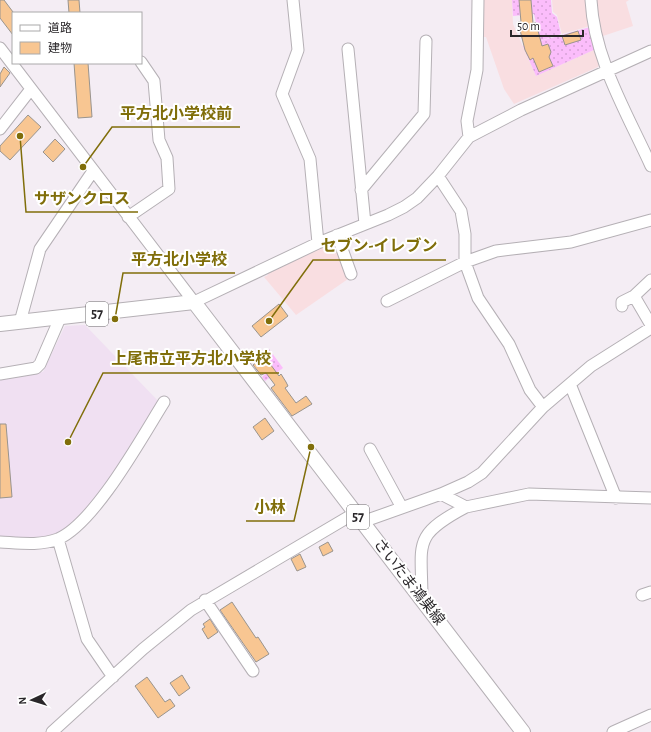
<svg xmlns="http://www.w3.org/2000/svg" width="651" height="732" viewBox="0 0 651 732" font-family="'Alegreya Sans','Noto Sans JP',sans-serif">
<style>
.industrial{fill:#f9dee1}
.education{fill:#f0e0f2}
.garden{fill:url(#garden-dots)}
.building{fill:#f8c692;stroke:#99948e}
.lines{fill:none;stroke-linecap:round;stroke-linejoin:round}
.minor-casing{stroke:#b5b0b5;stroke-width:13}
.major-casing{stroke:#b5b0b5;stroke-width:16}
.minor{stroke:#fff;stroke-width:11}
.major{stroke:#fff;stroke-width:14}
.labels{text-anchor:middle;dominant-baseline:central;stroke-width:4;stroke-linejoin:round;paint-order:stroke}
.shield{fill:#fff;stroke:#6a686a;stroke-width:1}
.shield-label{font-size:14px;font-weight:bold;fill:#2a272a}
.street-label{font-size:15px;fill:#2a272a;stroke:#fff}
.leader{fill:none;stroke:#806e0a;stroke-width:1.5}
.callout-dot{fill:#806e0a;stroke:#fff;stroke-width:1.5}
.callout-label{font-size:16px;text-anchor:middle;font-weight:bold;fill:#806e0a;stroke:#fff;stroke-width:4;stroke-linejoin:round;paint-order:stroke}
</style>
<defs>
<pattern id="garden-dots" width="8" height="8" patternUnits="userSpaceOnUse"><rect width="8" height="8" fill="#fbbdfb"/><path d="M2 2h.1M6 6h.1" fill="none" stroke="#d7a2d7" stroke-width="1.8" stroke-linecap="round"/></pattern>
</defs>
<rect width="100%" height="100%" fill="#f4edf4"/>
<path class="industrial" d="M483,0H512L513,24L536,76L596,49L601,61L598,67L514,104L504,89L486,37H483Z
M552,0H588L590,26L562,34L557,15L553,12Z
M594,0H629L626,2L633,26L600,37Z
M335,242L348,279L296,315L264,277L268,275L267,273Z"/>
<path class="education" d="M85,325L160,403L111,481L81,516L61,535L35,542L0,538V377L43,372L65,326Z"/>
<path class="garden" d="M512,0H551L552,13L557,17L561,34L540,41L534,14L513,16Z
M590,27L596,49L536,76L523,46Z
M269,349L283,368L265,381L262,377L272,368L264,354Z"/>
<path class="building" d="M0,0H4L13,12V35L0,18Z
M68,0H79L80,13H69Z
M519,0H531L533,23H536L542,46L548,44L551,52L549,57L553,66L539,72L533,58L530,60L525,50L518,22H521Z
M578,31L581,40L565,45L562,36Z
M74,63H88L92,117L78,118Z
M4,67L10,73L0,87V74Z
M28,115L41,127L10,160L0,151V146Z
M55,139L65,149L53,162L43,152Z
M279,304L288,316L261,337L252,326Z
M265,357L279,376L281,374L286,382L288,386L285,388L296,403L306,396L312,404L292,416L271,388L275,385L266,373L261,375L253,365L262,358L263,359Z
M265,418L274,431L262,440L253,427Z
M0,424H6L12,497L0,498Z
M328,542L333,551L323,556L319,547Z
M300,554L306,567L297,571L291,559Z
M232,602L256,638L258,637L269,654L256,662L220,610Z
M210,619L218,632L208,639L202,629L205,627L203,624Z
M182,675L190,688L179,696L170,683Z
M147,677L165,702L170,699L175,706L158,718L135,686Z"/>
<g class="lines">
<g class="minor-casing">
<path id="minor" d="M293,0L298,50L282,94L310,159L318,243
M591,0C594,59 627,113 651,166
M0,48L194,302L318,243L388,215L404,207L417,198L438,176L469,137L521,110L651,51
M348,49L365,224
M0,129L31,89
M469,137L467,121L477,70L478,0
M438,176L461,211L465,234V262L478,298L509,344L530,390L543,407
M361,190L424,114L426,41
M128,217L169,189L167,158L159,140L154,81L141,62
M337,235L351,274
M634,296L651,325
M387,301L465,262L496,251L571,242L651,220
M622,306V302L634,296L651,280
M20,322L40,249L93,171
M0,374L36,368L40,364L60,318
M570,384L616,498
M370,449L401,506
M441,494L466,507L529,494L651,498
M362,522L441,494L468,482L482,473L543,407L591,366L651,328
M58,539L87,639L113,677
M0,542C19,543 40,546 58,539C95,523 142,437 164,402
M642,595L651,592
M205,600L253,671
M422,600C422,543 411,536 466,507
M52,732L143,649L191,610L355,513
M613,732L651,715"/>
</g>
<g class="major-casing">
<path id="major" d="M0,324L194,302L523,732"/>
</g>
<use href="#minor" class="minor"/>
<use href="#major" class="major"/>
</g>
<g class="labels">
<g class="shield">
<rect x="86" y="302" width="22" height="24" rx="3"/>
<rect x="347" y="505" width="22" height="24" rx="3"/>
</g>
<g class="shield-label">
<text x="97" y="314">57</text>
<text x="358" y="517">57</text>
</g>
<g class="street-label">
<text transform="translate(409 582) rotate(52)">さいたま鴻巣線</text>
</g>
</g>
<path class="leader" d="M83 167L112 127H240M20 136L26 212H138M269 321L313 260H446M115 319L123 273H235M68 442L103 373H279M311 447L294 521H246"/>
<g class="callout-dot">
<circle cx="83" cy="167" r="4"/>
<circle cx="20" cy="136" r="4"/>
<circle cx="269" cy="321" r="4"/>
<circle cx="115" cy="319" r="4"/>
<circle cx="68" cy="442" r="4"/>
<circle cx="311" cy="447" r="4"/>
</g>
<g class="callout-label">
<text x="176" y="119">平方北小学校前</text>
<text x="82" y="204">サザンクロス</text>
<text x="379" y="251">セブン-イレブン</text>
<text x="179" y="265">平方北小学校</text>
<text x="191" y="364">上尾市立平方北小学校</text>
<text x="270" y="513">小林</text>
</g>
<rect x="12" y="12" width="130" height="52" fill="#ffffff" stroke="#aaa9aa"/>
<rect x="20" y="25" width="20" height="6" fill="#ffffff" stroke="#aaa9aa"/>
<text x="48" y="32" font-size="12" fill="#2a272a">道路</text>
<rect x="20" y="42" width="20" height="12" fill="#f8c692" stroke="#aaa9aa"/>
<text x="48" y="52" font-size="12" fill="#2a272a">建物</text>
<g transform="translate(32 700) rotate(266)" stroke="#ffffff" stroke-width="3" paint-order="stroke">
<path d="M0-3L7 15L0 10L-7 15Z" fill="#2a272a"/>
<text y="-6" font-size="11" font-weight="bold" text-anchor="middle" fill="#2a272a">N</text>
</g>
<path d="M511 30v6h72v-6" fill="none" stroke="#2a272a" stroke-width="2"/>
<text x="517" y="30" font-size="12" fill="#2a272a" stroke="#ffffff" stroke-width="3" paint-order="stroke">50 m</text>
</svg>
